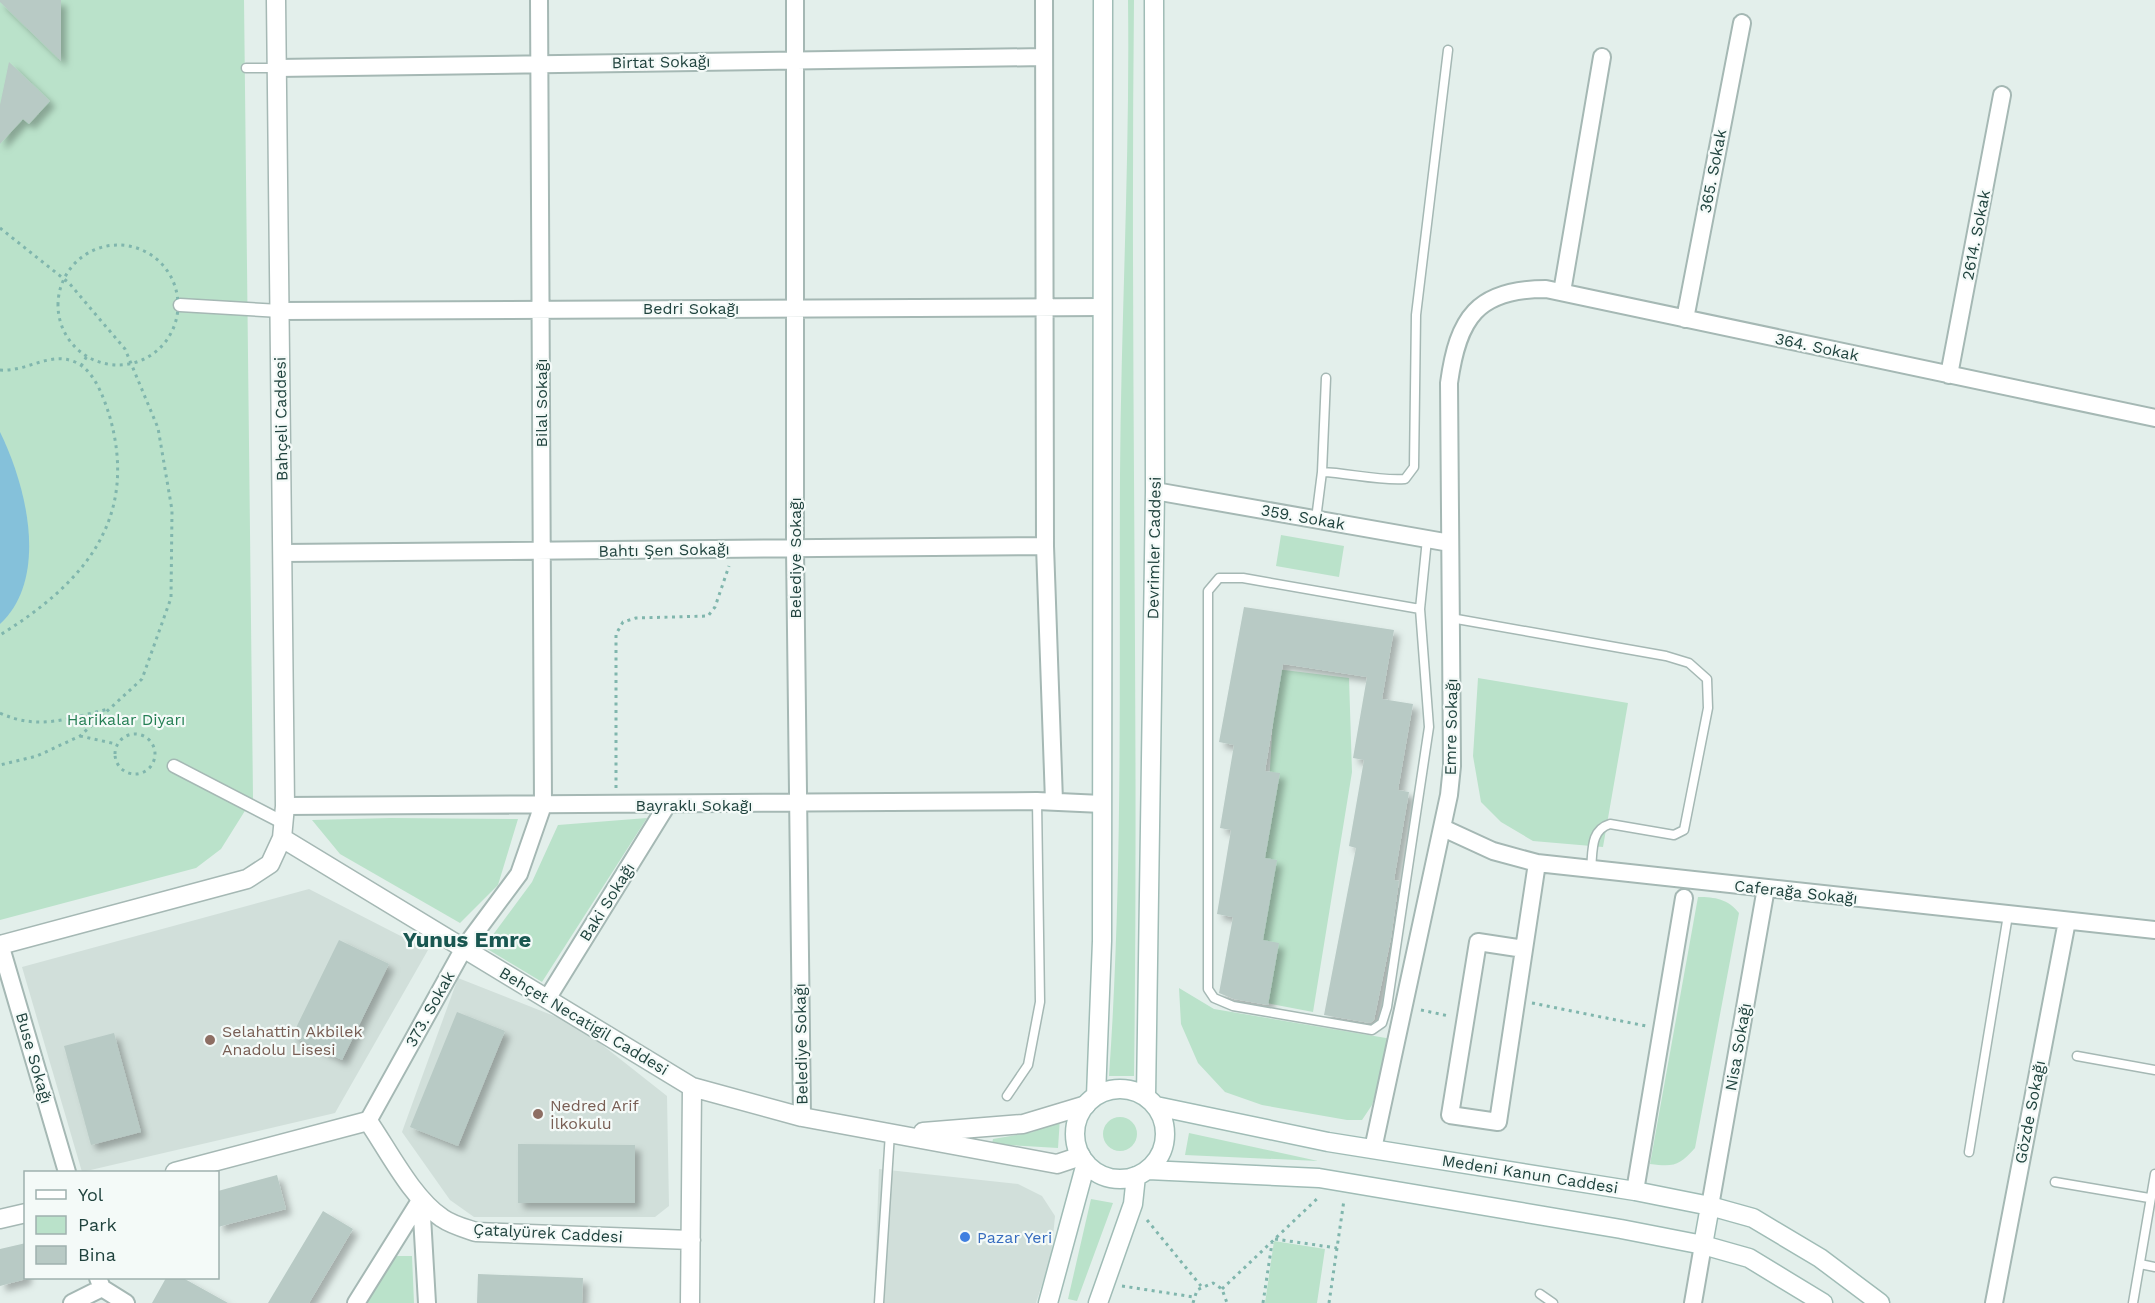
<svg xmlns="http://www.w3.org/2000/svg" width="2155" height="1303" viewBox="0 0 2155 1303" font-family="'Work Sans',sans-serif">
<style>
.built{fill:#d1dfda}
.green{fill:#bae2ca}
.water{fill:#85c1da}
.building{fill:#b8cac5;filter:url(#shadow)}
.lines{fill:none;stroke-linecap:round;stroke-linejoin:round}
.service-casing{stroke:#a5b8b4;stroke-width:11}
.pedestrian-casing{stroke:#a5b8b4;stroke-width:15}
.minor-casing{stroke:#a5b8b4;stroke-width:20}
.tertiary-casing{stroke:#a5b8b4;stroke-width:21}
.secondary-casing{stroke:#a0bcb6;stroke-width:21}
.path{stroke:#80b6ad;stroke-width:3;stroke-dasharray:3 4.5;stroke-linecap:butt}
.service{stroke:#fff;stroke-width:8}
.pedestrian{stroke:#fff;stroke-width:12}
.minor{stroke:#fff;stroke-width:16}
.tertiary{stroke:#fff;stroke-width:18}
.secondary{stroke:#fff;stroke-width:18}
.education-dot{fill:#8d6e63;stroke:#f4faf8;stroke-width:2}
.shop-dot{fill:#3f7fe0;stroke:#f4faf8;stroke-width:2}
.labels{text-anchor:middle;dominant-baseline:central;stroke-width:4.5;stroke-linejoin:round;paint-order:stroke}
.street-label{font-size:16px;fill:#20433e;stroke:#f4faf8}
.park-label{font-size:16px;fill:#257f54;stroke:#f4faf8}
.education-label{font-size:16px;fill:#785e54;stroke:#f4faf8;text-anchor:start}
.shop-label{font-size:16px;fill:#366cbe;stroke:#f4faf8;text-anchor:start}
.district-label{font-size:22px;font-weight:bold;fill:#195751;stroke:#f4faf8}
</style>
<defs>
<filter id="shadow"><feDropShadow dx="5.5" dy="5.5" stdDeviation="3" flood-color="#0004"/></filter>
</defs>
<rect width="100%" height="100%" fill="#e3efeb"/>
<path class="built" d="M309,889L428,950L335,1113L82,1172L22,967Z
M458,978L577,1025L667,1096L669,1206L655,1217H474L450,1200L402,1132Z
M879,1169L1018,1184L1042,1196L1055,1216L1051,1257L1036,1303H874Z"/>
<path class="green" d="M0,0H244L253,798L221,849L196,868L0,920Z
M1128,0H1134C1130,359 1139,718 1134,1076H1109C1123,877 1119,676 1120,476C1121,317 1130,159 1128,0Z
M1281,535L1344,546L1339,577L1276,566Z
M1276,669L1349,678L1352,772L1313,1012L1256,1001Z
M1478,678L1628,703L1603,847L1533,841L1501,822L1481,802L1473,756Z
M391,818L518,819L498,885L460,923L340,854L312,820Z
M647,818L542,982L484,947L532,882L558,825Z
M1698,897C1715,897 1728,899 1739,913L1695,1148C1679,1166 1674,1167 1650,1164Z
M1179,988L1214,1009L1392,1039L1372,1105L1362,1120H1347L1262,1105L1225,1092L1198,1063L1181,1024Z
M1103 1134a17 17 0 1 1 34 0a17 17 0 1 1-34 0Z
M1060,1118L1058,1148L992,1144L993,1139L1033,1132Z
M1189,1133L1318,1161L1185,1155Z
M1091,1199L1113,1203L1077,1301L1068,1299Z
M1274,1241L1325,1249L1317,1303H1265Z
M392,1256H412L414,1303H364Z"/>
<path class="water" d="M0,432C26,485 50,577 0,624Z"/>
<path class="building" d="M0,0H61V61L0,2Z
M9,62L50,101L29,124L23,119L0,144V105Z
M1244,607L1394,630L1382,699L1413,704L1398,790L1409,792L1394,880L1399,881L1391,938L1374,1020L1370,1023L1324,1015L1356,848L1349,846L1364,760L1353,758L1367,677L1283,664L1265,771L1280,773L1265,858L1277,860L1263,940L1279,943L1268,1005L1234,999L1219,993L1233,917L1217,914L1231,830L1220,828L1234,745L1219,742Z
M339,940L389,964L342,1060L292,1036Z
M457,1012L505,1031L458,1146L410,1127Z
M114,1033L141,1132L91,1145L64,1046Z
M518,1144L635,1145V1203H518Z
M277,1175L286,1209L218,1227V1191Z
M323,1211L353,1229L309,1303H268Z
M26,1243V1279L0,1286V1249Z
M478,1274L583,1278L582,1303H477Z
M166,1278H183L228,1303H152Z"/>
<g class="lines">
<g class="service-casing">
<path id="service" d="M246,68H277
M1322,472C1349,473 1378,481 1405,479L1414,467L1416,315L1448,50
M1316,519L1322,472L1326,378
M1420,609L1243,578H1219L1208,591V989L1214,998L1233,1006L1372,1030L1382,1023L1387,1007L1429,727L1420,609L1427,539
M1451,618L1666,656L1689,663L1707,679L1708,708L1684,830L1674,835L1610,824C1590,830 1593,851 1591,869
M2077,1056L2155,1070
M1007,1096L1028,1065L1040,1002L1037,801
M1969,1152L2008,915
M2055,1182L2149,1198
M2140,1264L2155,1267
M1540,1294L1553,1303
M879,1303L890,1133
M2133,1303L2155,1174"/>
</g>
<g class="pedestrian-casing">
<path id="pedestrian" d="M180,305L280,311
M174,766L284,823"/>
</g>
<g class="minor-casing">
<path id="minor" d="M795,0V549L802,1117
M1044,0L1045,546L1054,801
M277,68L1044,57
M1562,292L1602,57
M280,311L1102,307
M1685,319L1742,23
M1949,375L2002,95
M1155,491L1450,543
M282,553L1045,546
M285,806L1037,801L1102,804
M1443,828L1493,851L1537,863L2155,930
M0,944L67,1172
M1524,949L1478,942L1450,1115L1498,1122C1511,1036 1524,949 1537,863
M547,999L667,805
M368,1121L464,948L519,874L543,805L539,0
M1373,1149L1449,795L1452,766L1449,383C1458,318 1477,289 1546,289L2155,418
M1635,1191L1684,898
M421,1199L427,1303
M1710,1206L1766,888
M98,1278L102,1288L126,1303
M72,1303L102,1288
M356,1303L421,1199
M1693,1303L1703,1245
M1994,1303L2067,921"/>
</g>
<g class="tertiary-casing">
<path id="tertiary" d="M276,0L285,806L282,838
M0,945L247,879L270,864L282,838L692,1087L802,1117L1057,1164L1081,1156
M923,1132L1023,1124L1086,1105
M175,1172L368,1121C388,1150 412,1198 442,1218C452,1225 464,1228 476,1232L691,1240
M0,1219L26,1213
M690,1303L692,1087"/>
</g>
<g class="secondary-casing">
<path id="secondary" d="M1075 1134a45 45 0 1 1 90 0a45 45 0 1 1-90 0Z
M1096,1096L1102,941L1103,0
M1146,1097L1155,491L1154,0
M1156,1106L1328,1142L1635,1191L1710,1206L1753,1218L1820,1258L1880,1303
M1148,1170L1319,1178L1621,1229L1703,1245L1749,1258L1823,1303
M1703,1245L1710,1206
M1048,1303L1086,1163
M1098,1303L1133,1204L1136,1176"/>
</g>
<path class="path" d="M0,228L69,283L125,349L158,428L172,510L171,598L142,679L80,736L37,756L0,765
M58 305a60 60 0 1 1 120 0a60 60 0 1 1-120 0Z
M81,366L87,356
M0,370C27,372 50,351 75,362C94,370 103,396 109,414C140,519 84,583 0,635
M0,713C39,731 68,718 109,709
M115 754a20 20 0 1 1 40 0a20 20 0 1 1-40 0Z
M80,736L116,744
M616,788V634L623,622L636,618L708,616L715,607L729,566
M1532,1003L1646,1026
M1421,1010L1449,1016
M1147,1220L1201,1286
M1275,1239L1337,1248
M1122,1286L1194,1297
M1222,1289L1319,1197
M1193,1303L1197,1290L1213,1283L1222,1289L1227,1303
M1263,1303L1272,1243
M1329,1303L1344,1200"/>
<use href="#service" class="service"/>
<use href="#pedestrian" class="pedestrian"/>
<use href="#minor" class="minor"/>
<use href="#tertiary" class="tertiary"/>
<use href="#secondary" class="secondary"/>
</g>
<g class="education-dot">
<circle cx="210" cy="1040" r="6"/>
<circle cx="538" cy="1114" r="6"/>
</g>
<circle class="shop-dot" cx="965" cy="1237" r="6"/>
<g class="labels">
<g class="street-label">
<text transform="translate(661 62) rotate(-1)">Birtat Sokağı</text>
<text transform="translate(1713 171) rotate(-79)">365. Sokak</text>
<text transform="translate(1976 235) rotate(-79)">2614. Sokak</text>
<text x="691" y="308">Bedri Sokağı</text>
<text transform="translate(1817 347) rotate(12)">364. Sokak</text>
<text transform="translate(541 403) rotate(-90)">Bilal Sokağı</text>
<text transform="translate(281 419) rotate(-91)">Bahçeli Caddesi</text>
<text transform="translate(1303 517) rotate(10)">359. Sokak</text>
<text transform="translate(1154 548) rotate(-89)">Devrimler Caddesi</text>
<text transform="translate(664 550) rotate(-1)">Bahtı Şen Sokağı</text>
<text transform="translate(795 558) rotate(-90)">Belediye Sokağı</text>
<text transform="translate(1451 727) rotate(-89)">Emre Sokağı</text>
<text x="694" y="805">Bayraklı Sokağı</text>
<text transform="translate(1796 892) rotate(6)">Caferağa Sokağı</text>
<text transform="translate(607 902) rotate(-58)">Baki Sokağı</text>
<text transform="translate(430 1009) rotate(-61)">373. Sokak</text>
<text transform="translate(584 1021) rotate(31)">Behçet Necatigil Caddesi</text>
<text transform="translate(801 1044) rotate(-91)">Belediye Sokağı</text>
<text transform="translate(1738 1047) rotate(-80)">Nisa Sokağı</text>
<text transform="translate(34 1058) rotate(74)">Buse Sokağı</text>
<text transform="translate(2030 1112) rotate(-79)">Gözde Sokağı</text>
<text transform="translate(1530 1174) rotate(9)">Medeni Kanun Caddesi</text>
<text transform="translate(548 1233) rotate(3)">Çatalyürek Caddesi</text>
</g>
<g class="park-label">
<text x="126" y="719">Harikalar Diyarı</text>
</g>
<g class="education-label">
<text x="222" y="1031">Selahattin Akbilek<tspan x="222" dy="18">Anadolu Lisesi</tspan></text>
<text x="550" y="1105">Nedred Arif<tspan x="550" dy="18">İlkokulu</tspan></text>
</g>
<g class="shop-label">
<text x="977" y="1237">Pazar Yeri</text>
</g>
<g class="district-label">
<text x="467" y="939">Yunus Emre</text>
</g>
</g>
<rect x="24" y="1171" width="195" height="108" fill="#f4faf8" stroke="#9fb1ae" stroke-width="1.5"/>
<rect x="36" y="1190" width="30" height="9" fill="#ffffff" stroke="#9fb1ae" stroke-width="1.5"/>
<text x="78" y="1201" font-size="18" fill="#20433e">Yol</text>
<rect x="36" y="1216" width="30" height="18" fill="#bae2ca" stroke="#9fb1ae" stroke-width="1.5"/>
<text x="78" y="1231" font-size="18" fill="#20433e">Park</text>
<rect x="36" y="1246" width="30" height="18" fill="#b8cac5" stroke="#9fb1ae" stroke-width="1.5"/>
<text x="78" y="1261" font-size="18" fill="#20433e">Bina</text>
</svg>
